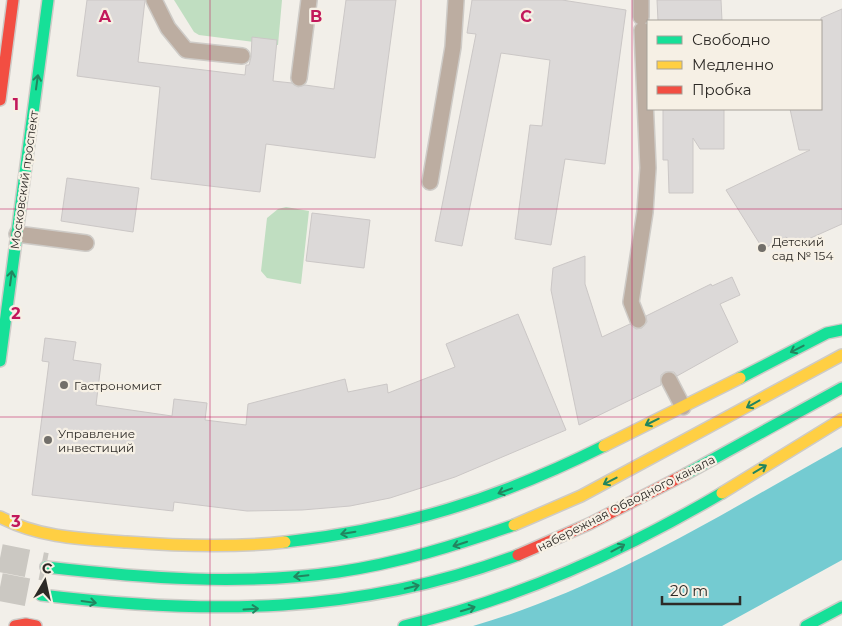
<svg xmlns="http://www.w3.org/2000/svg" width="842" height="626" viewBox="0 0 842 626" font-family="Montserrat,sans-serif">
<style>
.green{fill:#c0dec1}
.water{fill:#74cbd1}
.building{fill:#dcd9d8;stroke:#cbc7c6}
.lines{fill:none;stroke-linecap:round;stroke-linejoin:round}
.secondary-tunnel{stroke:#cbc8c2;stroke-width:28;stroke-dasharray:28 14;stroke-linecap:butt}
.lane-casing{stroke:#cecbc7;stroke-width:18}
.fast-casing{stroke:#cecbc7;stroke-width:14}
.slow-casing{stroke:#cecbc7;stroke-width:14}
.jam-casing{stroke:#cecbc7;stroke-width:14}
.lane{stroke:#bcada1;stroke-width:15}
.fast{stroke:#16e098;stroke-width:11}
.slow{stroke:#ffcf43;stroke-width:11}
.jam{stroke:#f24e42;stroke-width:11}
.oneway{stroke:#22855f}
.grid{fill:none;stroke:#c2185b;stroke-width:1;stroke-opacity:0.55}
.poi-dot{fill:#726f6a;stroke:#f6f0e5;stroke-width:2}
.labels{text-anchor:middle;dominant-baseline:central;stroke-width:4.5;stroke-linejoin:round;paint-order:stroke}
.street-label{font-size:12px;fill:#2d2a26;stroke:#f6f0e5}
.poi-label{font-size:12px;fill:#2d2a26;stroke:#f6f0e5;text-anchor:start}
.grid-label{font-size:16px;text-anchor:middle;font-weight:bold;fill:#c2185b;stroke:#f6f0e5;stroke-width:4.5;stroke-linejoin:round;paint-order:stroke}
</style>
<rect width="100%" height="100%" fill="#f2efe9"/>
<path class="green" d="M174,0H282L278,45L199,35L194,32Z
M286,207L309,211L301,284L267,278L261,271L267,218L278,209Z"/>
<path class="water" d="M842,447V560L722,626H473C605,588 723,513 842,447Z"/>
<path class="building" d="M87,0H145L138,62L245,75L246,65H249L251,57L252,37L277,40L273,81L292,83L298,87L305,85L334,89L346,0H396L375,158L266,144L260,192L151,179L160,87L77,76Z
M472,0H562L626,10L605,164L565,159L551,245L515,239L530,125L542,126L550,60L501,53L462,246L435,241L476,34L467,33Z
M657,0H721L722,21H658Z
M842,9V224L795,245L786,237L763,249L726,190L810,150H799L790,109H821V18Z
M663,109H724V149H700L693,138V193H669L668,160H663Z
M67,178L139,188L133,232L61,221Z
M312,213L370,220L364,268L306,261Z
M585,256V284L602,337L630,324L636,329L642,328L647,322L646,316L711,284L712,286L732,277L740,295L720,304L738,342L677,376L674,372H665L661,375V385L579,425L551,290L553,268Z
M518,314L566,430L455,477L390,498L350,506L302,510L247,511L174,502L173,511L32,495L49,362L42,361L45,338L76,342L73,360L101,364L96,405L172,416L174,399L207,403L205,420L246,425L248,404L345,379L348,392L387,384L388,393L455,367L446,344Z"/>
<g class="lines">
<path class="secondary-tunnel" d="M0,558L46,567
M0,587L41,595"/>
<g class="lane-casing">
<path id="lane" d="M154,0L168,28L186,50L242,56
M641,0V17
M299,78L309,0
M430,182L453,47L456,0
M17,234L86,243
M638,320L631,302L645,212L648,168L642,30
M669,380L683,407"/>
</g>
<g class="fast-casing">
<path id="fast" d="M0,361L48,0
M740,378L827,333L842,330
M686,474L842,388
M285,542C402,529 498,499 604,446
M46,567C143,578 241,586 338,572C399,563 457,545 514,525
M41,595C208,615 359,615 518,555
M404,626C519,598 620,553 722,493
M806,626L842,607"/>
</g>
<g class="slow-casing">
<path id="slow" d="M604,446L740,378
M722,493L842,419
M0,517C39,538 84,539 127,542C180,546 232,548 285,542
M514,525L581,496L842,355"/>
</g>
<g class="jam-casing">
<path id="jam" d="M0,100L13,0
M518,555L589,524L686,474
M15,626L26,624L36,626"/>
</g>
<use href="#lane" class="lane"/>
<use href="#fast" class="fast"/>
<use href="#slow" class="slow"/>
<use href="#jam" class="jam"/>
</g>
<defs><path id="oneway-shaft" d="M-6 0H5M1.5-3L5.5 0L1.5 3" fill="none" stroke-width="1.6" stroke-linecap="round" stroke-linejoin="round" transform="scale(1.25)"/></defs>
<g class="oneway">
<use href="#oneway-shaft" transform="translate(37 82) rotate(-82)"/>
<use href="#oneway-shaft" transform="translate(11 278) rotate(-82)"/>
<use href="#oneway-shaft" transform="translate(797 349) rotate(153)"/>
<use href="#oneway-shaft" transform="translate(753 404) rotate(151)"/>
<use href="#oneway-shaft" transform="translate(652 422) rotate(154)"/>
<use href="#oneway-shaft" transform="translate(760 469) rotate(-31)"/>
<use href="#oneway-shaft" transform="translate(610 481) rotate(153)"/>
<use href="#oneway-shaft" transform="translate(505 491) rotate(160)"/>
<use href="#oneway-shaft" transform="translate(348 533) rotate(170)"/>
<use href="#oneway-shaft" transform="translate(460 544) rotate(162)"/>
<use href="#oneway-shaft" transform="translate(618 548) rotate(-28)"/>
<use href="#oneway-shaft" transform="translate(301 576) rotate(174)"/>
<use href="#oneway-shaft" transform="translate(412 587) rotate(-14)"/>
<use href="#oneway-shaft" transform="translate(89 602) rotate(8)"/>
<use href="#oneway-shaft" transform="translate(251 609) rotate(-3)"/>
<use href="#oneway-shaft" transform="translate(468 609) rotate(-17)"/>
</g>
<path class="grid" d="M210,0V626M421,0V626M632,0V626M0,209H842M0,417H842"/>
<g class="poi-dot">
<circle cx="762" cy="248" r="5"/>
<circle cx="64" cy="385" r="5"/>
<circle cx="48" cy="440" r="5"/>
</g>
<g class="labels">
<g class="street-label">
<text transform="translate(24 180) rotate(-82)">Московский проспект</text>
<text transform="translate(626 503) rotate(-27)">набережная Обводного канала</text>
</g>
<g class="poi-label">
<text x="772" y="241">Детский<tspan x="772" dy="14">сад № 154</tspan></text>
<text x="74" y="385">Гастрономист</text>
<text x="58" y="433">Управление<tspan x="58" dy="14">инвестиций</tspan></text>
</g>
</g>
<g class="grid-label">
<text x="105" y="22">A</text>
<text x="316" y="22">B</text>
<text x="526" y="22">C</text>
<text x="16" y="110">1</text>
<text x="16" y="319">2</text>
<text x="16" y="527">3</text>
</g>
<rect x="647" y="20" width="175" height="90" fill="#f6f0e5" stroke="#a6a199"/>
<rect x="657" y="36" width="25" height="8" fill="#16e098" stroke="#a6a199"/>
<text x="692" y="45" font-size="15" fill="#2d2a26">Свободно</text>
<rect x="657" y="61" width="25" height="8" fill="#ffcf43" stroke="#a6a199"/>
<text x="692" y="70" font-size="15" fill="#2d2a26">Медленно</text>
<rect x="657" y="86" width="25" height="8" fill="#f24e42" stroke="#a6a199"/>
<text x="692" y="95" font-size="15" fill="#2d2a26">Пробка</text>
<g transform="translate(45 581) rotate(9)" stroke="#f6f0e5" stroke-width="4" paint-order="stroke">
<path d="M0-4L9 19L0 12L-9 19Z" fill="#2d2a26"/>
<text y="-8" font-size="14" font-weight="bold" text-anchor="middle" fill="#2d2a26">С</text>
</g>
<path d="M662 596v8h78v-8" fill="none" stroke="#2d2a26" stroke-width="2.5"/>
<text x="670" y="596" font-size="15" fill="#2d2a26" stroke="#f6f0e5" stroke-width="4" paint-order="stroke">20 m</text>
</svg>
